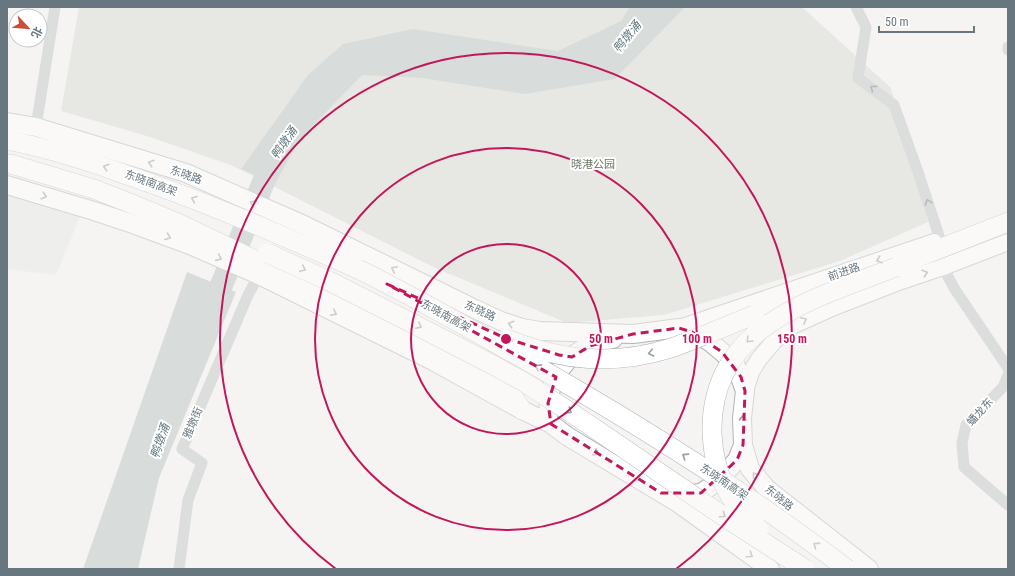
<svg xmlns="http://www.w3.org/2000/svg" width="1015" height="576" viewBox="0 0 1015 576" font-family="'Roboto Condensed','Noto Sans SC',sans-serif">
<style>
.built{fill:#e5e6e5}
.green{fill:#d5d9d1}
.water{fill:#b3c0c2}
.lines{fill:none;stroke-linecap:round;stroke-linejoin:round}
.river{stroke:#b3c0c2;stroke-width:23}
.secondary-casing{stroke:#afb4b7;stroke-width:18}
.primary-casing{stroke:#aeb3b5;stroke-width:20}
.trunk-casing{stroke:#b0b4b6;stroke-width:20}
.minor{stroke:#bcc0c3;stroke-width:11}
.secondary{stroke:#fff;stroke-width:16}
.primary{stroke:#fff;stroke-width:18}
.trunk{stroke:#fff;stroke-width:19}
.trunk-bridge-casing{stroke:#b0b4b6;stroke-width:20;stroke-linecap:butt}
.trunk-bridge{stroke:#fff;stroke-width:19}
.oneway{stroke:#68777f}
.oneway2{stroke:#95a0a5}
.marked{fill:none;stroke:#c2185b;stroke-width:3;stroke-dasharray:8 5;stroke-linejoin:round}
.ring{fill:none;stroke:#c2185b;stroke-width:2}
.labels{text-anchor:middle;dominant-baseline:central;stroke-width:4;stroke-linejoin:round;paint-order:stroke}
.park-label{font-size:11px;fill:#6b7766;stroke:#fff}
.street-label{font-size:11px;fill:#68777f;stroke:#fff}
.water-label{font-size:12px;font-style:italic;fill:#63787c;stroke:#fff}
.centre{fill:#c2185b;stroke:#fff;stroke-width:2}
.ring-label{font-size:12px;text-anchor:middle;font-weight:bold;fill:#c2185b;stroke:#fff;stroke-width:4;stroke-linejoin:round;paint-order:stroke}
</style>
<rect width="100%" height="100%" fill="#f5f4f2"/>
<path class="built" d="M7,193L81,214L56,275L7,269Z"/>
<path class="green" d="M79,7H802L891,88L928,222L840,261L664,315L567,323L433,267L233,166L150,137L61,111Z"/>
<path class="water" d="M630,7H685L615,79L525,94L422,78L362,75L300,139L275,184L241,169L308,75L343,44L413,29L558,51L621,21Z
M187,272L236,292L159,478L138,569H83Z"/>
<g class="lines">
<path class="river" d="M209,316L276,151"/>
<g class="secondary-casing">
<path id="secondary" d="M679,328L934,242
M745,391L751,372L759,359L775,340L792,326L834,307L896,283L943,267L1008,242"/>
</g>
<g class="primary-casing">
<path id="primary" d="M7,122L36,127L186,173L304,225L475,309L501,321L522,328L540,331L633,334L679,328L692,332L710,342L722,352L736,366L745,391L742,418L743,445L750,469L767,489L869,569
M7,185L94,211L133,224L190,245L259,275L433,361L522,410L551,424L567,436L678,503L770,569
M549,413C546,389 560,362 581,350C590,344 603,342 613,339
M679,495L701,493L711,486L728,470L737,460L743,445"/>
</g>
<g class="trunk-casing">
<path id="trunk" d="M7,140C47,148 86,160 124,174C204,201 281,235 358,269
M11,164L94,189L137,206L180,224L263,264L375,319L508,389L522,410
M880,272L1008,222
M754,315L805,298"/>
</g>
<path class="minor" d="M856,7L866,27L858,78L894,105L917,169L940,239
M1008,47V50
M36,127L55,7
M943,267L954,288L1008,368
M1008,375L1003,387L966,425L962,443L964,467L1008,505
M179,569L188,500L202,463L182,449L248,295L259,275"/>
<use href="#secondary" class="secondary"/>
<use href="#primary" class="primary"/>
<use href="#trunk" class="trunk"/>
<g class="trunk-bridge-casing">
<path id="trunk-bridge" d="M267,253L329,281L398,316L493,365L524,382L582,420L726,518L805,569
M358,269C413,296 467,327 520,357C633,421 744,490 847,569
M507,339C562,361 614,366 671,348C699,338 726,326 754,315
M759,529C729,503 714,474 712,434C709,325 814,299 896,267"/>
</g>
<use href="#trunk-bridge" class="trunk-bridge"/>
</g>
<defs><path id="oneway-chevron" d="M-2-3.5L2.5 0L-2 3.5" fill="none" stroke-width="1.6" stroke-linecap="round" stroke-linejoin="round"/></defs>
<g class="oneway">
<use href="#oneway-chevron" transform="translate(873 88) rotate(-143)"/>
<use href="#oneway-chevron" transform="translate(928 202) rotate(-108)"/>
</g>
<g class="oneway2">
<use href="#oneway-chevron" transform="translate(151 163) rotate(-162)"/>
<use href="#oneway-chevron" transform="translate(106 167) rotate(-162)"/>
<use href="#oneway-chevron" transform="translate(44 196) rotate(16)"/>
<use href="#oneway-chevron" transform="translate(194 199) rotate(-159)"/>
<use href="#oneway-chevron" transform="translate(253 203) rotate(-157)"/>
<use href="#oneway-chevron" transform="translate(168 237) rotate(21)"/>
<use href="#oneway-chevron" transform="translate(219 258) rotate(24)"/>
<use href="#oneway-chevron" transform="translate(879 260) rotate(161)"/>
<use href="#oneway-chevron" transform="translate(303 269) rotate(25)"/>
<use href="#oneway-chevron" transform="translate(394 269) rotate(-154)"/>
<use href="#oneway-chevron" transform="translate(925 273) rotate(-18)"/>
<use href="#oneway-chevron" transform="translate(334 313) rotate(26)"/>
<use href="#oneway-chevron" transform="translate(804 320) rotate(-25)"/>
<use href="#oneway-chevron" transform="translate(511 324) rotate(-162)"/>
<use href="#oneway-chevron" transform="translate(419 326) rotate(27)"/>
<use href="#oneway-chevron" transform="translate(749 340) rotate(134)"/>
<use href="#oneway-chevron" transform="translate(651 353) rotate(167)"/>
<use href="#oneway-chevron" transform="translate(538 367) rotate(-151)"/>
<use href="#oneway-chevron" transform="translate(569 411) rotate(33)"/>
<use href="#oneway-chevron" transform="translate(743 418) rotate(-88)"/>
<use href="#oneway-chevron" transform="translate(596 453) rotate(31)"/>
<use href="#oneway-chevron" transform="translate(685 456) rotate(-147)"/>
<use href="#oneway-chevron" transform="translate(755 475) rotate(-128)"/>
<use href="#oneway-chevron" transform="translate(723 515) rotate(34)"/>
<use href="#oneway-chevron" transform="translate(816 545) rotate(-144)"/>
<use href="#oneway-chevron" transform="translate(750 555) rotate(35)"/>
</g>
<path d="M0 0H1015V576H0ZM387,284L505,338L559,355L572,357L590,346L633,334L679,328L692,332L722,352L741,377L745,391L743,445L737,460L701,493H661L551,424L548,403L556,377Z" fill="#f5f4f2" fill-opacity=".55" fill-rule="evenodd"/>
<path class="marked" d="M387,284L505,338L559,355L572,357L590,346L633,334L679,328L692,332L722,352L741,377L745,391L743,445L737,460L701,493H661L551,424L548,403L556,377Z"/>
<g class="ring">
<circle cx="506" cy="339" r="95"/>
<circle cx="506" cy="339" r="191"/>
<path d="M336 569A286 286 0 1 1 676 569"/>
</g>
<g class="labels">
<g class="park-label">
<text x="593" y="164">晓港公园</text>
</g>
<g class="street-label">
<text transform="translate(186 175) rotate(20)">东晓路</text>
<text transform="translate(151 183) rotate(20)">东晓南高架</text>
<text transform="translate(844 272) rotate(-19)">前进路</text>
<text transform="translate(480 311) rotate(25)">东晓路</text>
<text transform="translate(446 316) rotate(29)">东晓南高架</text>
<text transform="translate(980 412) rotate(-48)">蟠龙东</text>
<text transform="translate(193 423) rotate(-67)">雅墩街</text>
<text transform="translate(724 482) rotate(34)">东晓南高架</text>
<text transform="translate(779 498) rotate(39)">东晓路</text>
</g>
<g class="water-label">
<text transform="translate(627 37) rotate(-51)">鸭墩涌</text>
<text transform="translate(284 143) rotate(-55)">鸭墩涌</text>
<text transform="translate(160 441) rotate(-71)">鸭墩涌</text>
</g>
</g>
<circle cx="506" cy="339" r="6" class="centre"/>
<g class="ring-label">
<text x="601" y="343">50 m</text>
<text x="697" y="343">100 m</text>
<text x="792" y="343">150 m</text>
</g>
<rect width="1015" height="576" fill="none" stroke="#68777f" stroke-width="16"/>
<g transform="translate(28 28) rotate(116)"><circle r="19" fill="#ffffff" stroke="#c3c9cc"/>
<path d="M0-3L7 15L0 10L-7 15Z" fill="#cd4d3a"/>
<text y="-6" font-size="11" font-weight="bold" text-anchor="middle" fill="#68777f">北</text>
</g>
<path d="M879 26v6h95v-6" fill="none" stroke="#68777f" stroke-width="2"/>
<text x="885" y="26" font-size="12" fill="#68777f" stroke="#ffffff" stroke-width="3" paint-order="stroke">50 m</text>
</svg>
